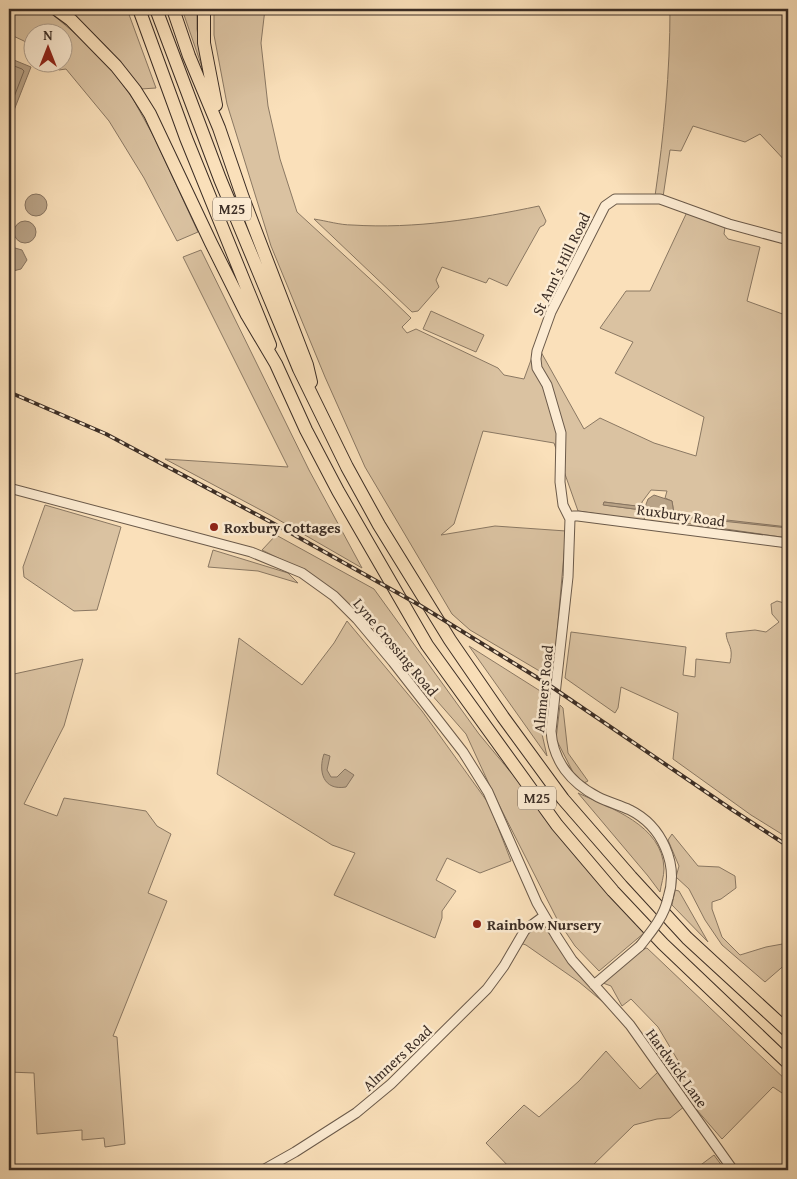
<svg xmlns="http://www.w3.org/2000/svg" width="797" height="1179" viewBox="0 0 797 1179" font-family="'Gentium Book Plus',serif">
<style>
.green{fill:#dac2a1;stroke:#8a7863}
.water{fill:#b9a387;stroke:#877460}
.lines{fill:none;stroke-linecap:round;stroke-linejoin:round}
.shore{stroke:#7a6856;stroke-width:1}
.minor-casing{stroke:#6b5a4a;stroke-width:11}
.highway-casing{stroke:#3b2d25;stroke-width:14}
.minor{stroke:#fcebd2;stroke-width:9}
.highway{stroke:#fae0ba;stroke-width:12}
.rail-casing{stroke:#3b2d25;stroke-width:4}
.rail{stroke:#fcebd2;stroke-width:2;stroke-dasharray:5.5;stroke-linecap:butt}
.minor-bridge-casing{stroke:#6b5a4a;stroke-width:11;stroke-linecap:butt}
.minor-bridge{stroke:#fcebd2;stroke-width:9}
.poi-dot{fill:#8f2418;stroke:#fcebd2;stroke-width:2}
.labels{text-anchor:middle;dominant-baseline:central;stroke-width:5;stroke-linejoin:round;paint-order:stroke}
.shield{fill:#fcebd2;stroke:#756659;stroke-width:1}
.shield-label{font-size:14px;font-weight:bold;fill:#3b2d25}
.street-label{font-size:15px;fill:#3b2d25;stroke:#fcebd2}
.poi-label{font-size:15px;font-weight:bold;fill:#3b2d25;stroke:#fcebd2;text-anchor:start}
</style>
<rect width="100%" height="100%" fill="#fae0ba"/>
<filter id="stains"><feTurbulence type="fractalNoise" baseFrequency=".004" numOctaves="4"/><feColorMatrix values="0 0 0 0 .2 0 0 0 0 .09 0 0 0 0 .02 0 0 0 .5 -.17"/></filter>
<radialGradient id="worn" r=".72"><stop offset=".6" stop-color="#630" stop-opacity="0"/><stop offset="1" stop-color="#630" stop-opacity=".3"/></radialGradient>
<path class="green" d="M9,9H46L77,35L110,67L133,99L154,137L198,232L177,241L144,178L109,121L66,69L59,70L50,63L62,62V32H32V48L24,41L9,34Z
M65,9H127L156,88L141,89C119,59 95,32 65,9Z
M182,9H197V29L202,67Z
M214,9H265L261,43L268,106L280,159L297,212L380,288L411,318L402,327L407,333L416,329L498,368L504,375L524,379L539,338L541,352L584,429L600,418L654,443L696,456L704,417L615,373L633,342L600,328L626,291H650L687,212L725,227L724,234L728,239L760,247L747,301L788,316V538L670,521L674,514L672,501L665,498L667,491L651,490L642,502V507L604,502V505L642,510L645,521L578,511L554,443L483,431L454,524L441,535L495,526L566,531L553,679L470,630L452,614L365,467L325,377L271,246L227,104L214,35Z
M670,9H788V164L760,134L745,142L693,126L681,151L670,150L663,197L655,196C664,134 670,72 670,9Z
M539,206L546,221L544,225L540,227L507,286L489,278L486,283L442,267L436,280L439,287L418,311L412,312L314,219C327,221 340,225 352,225C416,229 477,219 539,206Z
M201,250L309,470L362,568L272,516L165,459L288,467L183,257Z
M431,311L484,335L476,352L423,329Z
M45,505L121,527L97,610L74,611L24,577L23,567Z
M276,535L374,589L479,734L644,933L599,971L575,946L557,919L495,797L466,734L367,621L314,576L262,550Z
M213,550L288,573L298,583L258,571L208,567Z
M777,601L788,604V838L751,815L673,759L678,713L621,687L618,708L615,713L565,678L571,632L686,647L683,675L695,677L696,659L730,663C734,646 727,646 726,633L755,630L766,632L779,622L772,614L771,604Z
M347,621L422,711L489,804L511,861L480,873L447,858L436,880L456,891L442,911V918L435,938L334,895L355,853L332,845L217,774L239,638L302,685L334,643Z
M9,646L14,674L83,659L64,726L24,804L57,816L64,798L146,811L157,826L171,834L148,893L167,901L113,1036L117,1037L125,1144L105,1147L104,1138L82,1140V1130L37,1134L34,1073L9,1072V1015L11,1008H9Z
M469,646L545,694L542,734L547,756Z
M560,705L563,708L568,753L588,781L584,783L574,774L556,739Z
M578,793C610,808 663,825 664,869C664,876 661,885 660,892L648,876Z
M672,834L698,866L719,867L735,876L736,888L721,899L712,902V909L722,937L740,955L766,947L788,943V962L765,982L722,945L705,920L689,889L676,877L679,866L668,840Z
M675,890L679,891L708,942L672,905Z
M539,925C552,933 558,947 568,959C580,973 595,986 603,1002L579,982L526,945L520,943L532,928Z
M647,948L788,1082V1097L773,1087L722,1139L690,1102L670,1118L657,1119L634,1125L588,1170H512L486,1143L524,1105L539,1117L579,1081L606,1051L640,1089L658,1072L669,1071L680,1064L658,1027L631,999L622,1006L611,986L603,983L643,949Z
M714,1155L725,1170H694Z"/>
<path class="water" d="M9,58L31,67L9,123Z
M25 205a11 11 0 1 1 22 0a11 11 0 1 1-22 0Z
M14 232a11 11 0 1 1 22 0a11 11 0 1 1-22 0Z
M15,248L22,250L27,260L21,269L13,271L9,269V250Z
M654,495L672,501L674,514L788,527V528L665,515L654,516L642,510L603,505L604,502L645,507L648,499Z
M324,754L330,756L327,770L331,777H337L345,769L354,775L346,787C323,791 318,771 324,754Z"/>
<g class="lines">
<path class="shore" d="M9,64L22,69L24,71L9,110"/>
<g class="minor-casing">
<path id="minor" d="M9,488L251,552L302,573L334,596L357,619L393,662L463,752L488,792L537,903L557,937L572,960L630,1025L733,1170
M570,519L573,516H578L788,543
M668,898C679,864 662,826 630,810C619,805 608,802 598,797C571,783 553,761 551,731L568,577L570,519L563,505L560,482L561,433L547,385L537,368L536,359L537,351L551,312L605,206L615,199H660L729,224L788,240
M594,985L640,946
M263,1170L295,1152L356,1113L391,1084L487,989L504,966L525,930L544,916"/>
</g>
<g class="highway-casing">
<path id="highway" d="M56,9L71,20L116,66L135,90L150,114L211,243L247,315L276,364L306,430L338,491L427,645L557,825L613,891L663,944L788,1063
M139,9L186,138L270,345
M156,9L220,179L299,369L347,467L379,525L450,640L503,717L563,799L631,877L687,938L788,1031
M173,9L189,56L219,128L243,198L307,365L311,382
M204,9V43L216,105"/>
</g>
<use href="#minor" class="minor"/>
<use href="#highway" class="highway"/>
<g class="rail-casing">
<path id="rail" d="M9,392L106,434L280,527L421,606L546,683L731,809L788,846"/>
</g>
<use href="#rail" class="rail"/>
<g class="minor-bridge-casing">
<path id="minor-bridge" d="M640,946C651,932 664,917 668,898"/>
</g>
<use href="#minor-bridge" class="minor-bridge"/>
</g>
<g class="poi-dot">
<circle cx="214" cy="527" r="5"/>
<circle cx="477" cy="924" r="5"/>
</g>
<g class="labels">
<g class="shield">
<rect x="213" y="197.5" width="38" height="23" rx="4"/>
<rect x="518" y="786.5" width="38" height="23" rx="4"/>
</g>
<g class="shield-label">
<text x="232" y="209">M25</text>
<text x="537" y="798">M25</text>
</g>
<g class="street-label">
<text transform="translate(561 264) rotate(-64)">St Ann's Hill Road</text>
<text transform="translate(681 515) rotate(8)">Ruxbury Road</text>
<text transform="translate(396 647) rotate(50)">Lyne Crossing Road</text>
<text transform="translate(543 689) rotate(-84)">Almners Road</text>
<text transform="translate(397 1058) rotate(-43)">Almners Road</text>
<text transform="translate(677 1068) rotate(54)">Hardwick Lane</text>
</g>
<g class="poi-label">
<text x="224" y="527">Roxbury Cottages</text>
<text x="487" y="924">Rainbow Nursery</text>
</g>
</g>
<rect width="797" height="1179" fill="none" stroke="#fae0ba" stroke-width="30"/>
<rect x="10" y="10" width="777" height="1159" fill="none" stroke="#3b2d25" stroke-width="2.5"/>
<rect x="15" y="15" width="767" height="1149" fill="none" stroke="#3b2d25"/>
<g transform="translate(48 48)"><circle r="24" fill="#fcebd2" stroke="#af9f8d"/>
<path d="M0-4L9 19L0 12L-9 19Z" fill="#8f2418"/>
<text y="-8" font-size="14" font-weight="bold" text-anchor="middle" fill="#3b2d25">N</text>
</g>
<rect width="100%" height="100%" filter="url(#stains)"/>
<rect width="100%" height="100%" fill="url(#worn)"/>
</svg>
